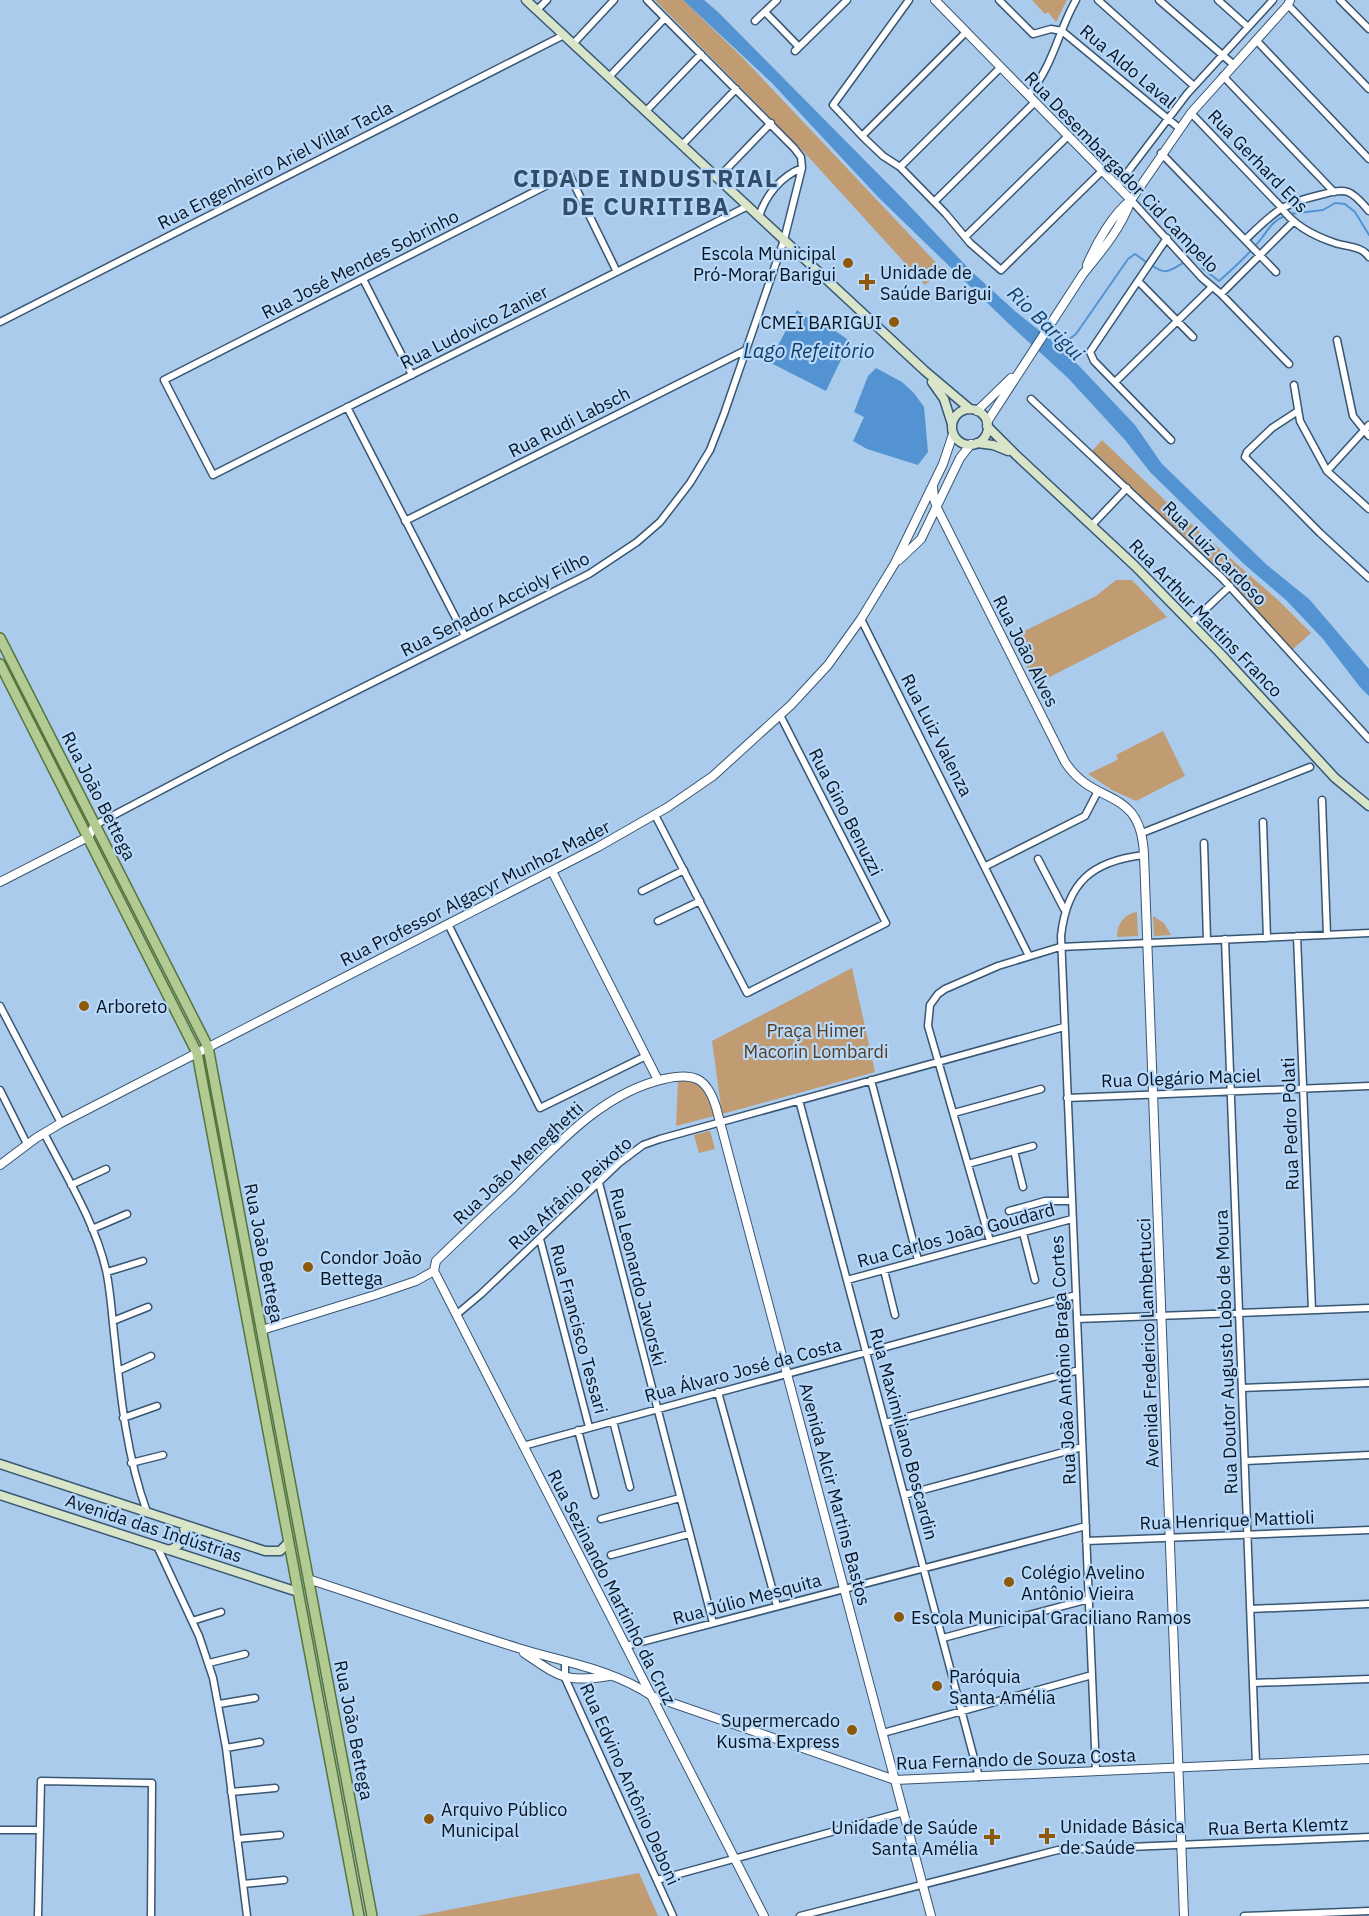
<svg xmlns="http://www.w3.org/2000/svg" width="1369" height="1916" viewBox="0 0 1369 1916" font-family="'IBM Plex Sans',sans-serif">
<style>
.green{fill:#c19b71}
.water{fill:#5393d1}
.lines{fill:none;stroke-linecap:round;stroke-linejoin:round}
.stream{stroke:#5393d1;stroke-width:2}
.minor-casing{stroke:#395672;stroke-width:9}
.tertiary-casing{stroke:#395672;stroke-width:10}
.secondary-casing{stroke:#395672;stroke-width:11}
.primary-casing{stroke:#56743c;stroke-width:12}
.minor{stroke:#fff;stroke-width:6}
.tertiary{stroke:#fff;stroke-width:8}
.secondary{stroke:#d9e5c9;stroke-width:8}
.primary{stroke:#b2cb93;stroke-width:9}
.poi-dot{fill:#8e5909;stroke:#b7d8f9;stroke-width:2}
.labels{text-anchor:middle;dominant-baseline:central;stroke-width:4.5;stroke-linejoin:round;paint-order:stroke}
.street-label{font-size:18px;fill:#091420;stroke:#b7d8f9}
.poi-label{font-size:18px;fill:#091420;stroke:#b7d8f9;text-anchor:start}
.park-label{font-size:18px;fill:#563c1e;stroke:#b7d8f9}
.water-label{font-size:20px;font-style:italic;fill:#0f3f67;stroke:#b7d8f9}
.district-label{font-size:24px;font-weight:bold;letter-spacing:1.5px;fill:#314d69;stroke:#b7d8f9}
</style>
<rect width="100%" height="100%" fill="#aacbec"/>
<path class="green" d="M655,0H683L742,57L942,269L925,285L803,151Z
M1032,0H1067L1056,22L1048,12L1045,14Z
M1102,440L1174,509L1279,601L1311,633L1292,650L1228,580L1092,451Z
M1116,580H1132L1167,617L1036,684L1012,637L1096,596Z
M1163,731L1185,776L1136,801L1112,790L1088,774L1115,761L1118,759L1116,755Z
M1137,912L1138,936L1117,937C1117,924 1124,914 1137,912Z
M1153,916L1164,923L1171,935L1154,936Z
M852,968L875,1072L722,1114L712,1041Z
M678,1081C705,1080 708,1093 714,1116L676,1126Z
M710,1131L715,1149L699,1153L694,1135Z
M639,1873L658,1916H417Z"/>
<path class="water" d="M683,0H704L718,12L905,201L971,271L1016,312L1064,350L1135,425L1162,464L1267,565L1309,599L1369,669V696L1360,687L1323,639L1286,600L1244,564L1150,472L1125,440L1068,378L1009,324L878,197L772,83Z
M797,310L806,317L822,322L850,341L826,391L769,362Z
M876,368L902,382L914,393L924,407L928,452L918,465L867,449L853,441L864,417L854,412L868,376Z"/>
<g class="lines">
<path class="stream" d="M1290,214L1323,210L1335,203L1345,204L1355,212L1369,235
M1151,265C1166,275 1168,272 1183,263
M1202,268L1219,281C1234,268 1249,254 1261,239C1268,230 1273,220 1285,216
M1059,347L1076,334L1128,259L1135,254L1146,262"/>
<g class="minor-casing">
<path id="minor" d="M909,0L833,105L862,136L883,156L900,167L946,214L970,243L1001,270L1102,171
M999,0L1033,34L1051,29L1062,31L1179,128
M1098,0L1194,86
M1159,0L1234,65
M1218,0L1248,27
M1340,0L1369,29
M1288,5L1369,89
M537,10L547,0
M765,12L799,47
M755,21L777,0
M1256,40L1369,159
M573,44L614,0
M795,51L847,0
M1223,76L1334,192
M609,77L665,18
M1028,95C1053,67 1058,31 1076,0
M646,111L701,54
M1191,113L1281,207C1293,225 1314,236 1335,243C1347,247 1362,246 1369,257
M862,136L966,32
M682,145L736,89
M1161,153L1276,272
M900,167L1001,67
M718,178L771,123
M1117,186L1187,94L1273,0
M1131,200L1202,278L1221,294L1289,364
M934,202L1035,102
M759,217C765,196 781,176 802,168
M965,237L1068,136
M1167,238L1090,352L1094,361L1171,440
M1245,240C1274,212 1281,204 1320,195C1329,193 1339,189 1348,192C1356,195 1363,204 1369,211
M617,272L569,174L164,380L213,475L286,438L748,206
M363,279L412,375
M1138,281L1193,337
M1221,294L1293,222
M0,322L564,35
M1337,340L1353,416L1369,436
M1115,382L1212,287
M1294,385L1300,421L1327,471L1369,509
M1031,399L1222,578L1369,739
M347,407L465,636
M1298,411L1272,428L1247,452L1245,457L1320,533L1369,578
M1327,471L1369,425
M405,521L746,350
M1092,525L1127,488
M861,619L1029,956
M1191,623L1230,586
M1322,800L1327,935
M655,815L747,993L886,923L780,715
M1263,822L1267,938
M95,825L228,755L589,574L637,542L660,522L690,483L710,450L724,414L784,240L802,168L801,157L794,148L647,0
M1142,833L1310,767
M1204,843L1207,940
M1038,859L1064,909
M986,866L1085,816L1098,791
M642,891L684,870
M658,921L700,901
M448,924L540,1108L646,1056
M1297,936L1312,1310
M1225,939L1256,1764
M0,1006L61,1123
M871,1080L918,1260
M0,1090L27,1144
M1067,1098L1369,1086
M799,1100L979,1777
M954,1113L1041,1089
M44,1133C66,1176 95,1222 106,1270C111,1293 112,1318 115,1342C121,1400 127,1457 147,1512
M1014,1151L1023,1187
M968,1164L1033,1146
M599,1183L713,1623
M71,1185L106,1169
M1009,1211L1045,1201H1071
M92,1229L127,1214
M1023,1233L1035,1280
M540,1239L589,1427
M990,1241L928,1026L930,1005L938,994L945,989L998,966L1060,947L1369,933
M884,1270L895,1315
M107,1272L143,1261
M847,1280L1072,1219
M456,1315L481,1294L619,1163L643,1145L660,1139L1064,1027
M1077,1319L1369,1308
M113,1321L148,1307
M118,1371L151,1356
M1242,1388L1369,1383
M718,1392L777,1606
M123,1418L157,1406
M613,1421L630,1487
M885,1423L1079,1370
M578,1430L595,1495
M523,1446L1076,1295
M1245,1461L1369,1455
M131,1463L163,1455
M904,1495L1082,1447
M601,1519L680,1498
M1086,1541L1369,1530
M157,1546L199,1636L213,1678L226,1748L247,1916
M611,1555L689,1534
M1250,1609L1369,1604
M192,1621L221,1612
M943,1638L1089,1599
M626,1646L1086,1526
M565,1662V1678L673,1916
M209,1663L245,1654
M1253,1683L1369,1679
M219,1704L255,1698
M883,1733L1092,1675
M226,1748L260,1742
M1096,1771L1061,936C1067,882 1092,861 1144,855
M231,1792L275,1788
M0,1830H40
M237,1839L280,1835
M657,1880L904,1812
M243,1884L284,1880
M38,1916L41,1781L152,1783L151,1916
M800,1916L1058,1850L1369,1837
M1244,1916L1369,1911"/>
</g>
<g class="tertiary-casing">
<path id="tertiary" d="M935,0L1131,200
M1087,265C1096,244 1113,213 1131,200
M977,411L1011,378
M987,422L1083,274C1101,252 1122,227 1131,200L1191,113L1288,5L1290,0
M933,487L934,499L937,508L1065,762C1095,808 1141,785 1144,855L1184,1916
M899,560L921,539L960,458L971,444
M552,871L658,1080
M0,882L88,837L95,825
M0,1165L36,1138L61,1123L598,847L668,807L713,776L791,705L828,665L861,619L895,563L943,464L953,434
M434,1271L436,1261C462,1236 487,1212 513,1188C557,1145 602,1093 664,1079C694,1072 707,1078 716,1107L931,1916
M434,1271L764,1916
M262,1330L375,1295L416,1281L434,1271
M308,1579C378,1602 448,1626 518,1648C563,1662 612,1669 652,1696L895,1780L1369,1759
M524,1653C560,1677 564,1683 609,1676"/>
</g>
<g class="secondary-casing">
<path id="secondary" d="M526,0L925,371L970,409
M932,382L944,399L952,424
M952 427a18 18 0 1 1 36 0a18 18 0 1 1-36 0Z
M987,426L1016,455L1135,566L1219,652L1335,778L1369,806
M977,443L993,445L1008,451
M0,1464L265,1551H280L289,1542
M0,1495L298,1592
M169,1550C182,1545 188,1538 183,1524"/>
</g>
<g class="primary-casing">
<path id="primary" d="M0,638L208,1047L372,1916
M0,664L197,1053L359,1916"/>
</g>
<use href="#minor" class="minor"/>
<use href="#tertiary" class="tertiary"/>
<use href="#secondary" class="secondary"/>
<use href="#primary" class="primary"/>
</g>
<g class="poi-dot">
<circle cx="848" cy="263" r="6"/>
<path d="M864 273h6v6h6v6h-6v6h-6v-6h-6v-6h6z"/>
<circle cx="894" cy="322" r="6"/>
<circle cx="84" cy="1006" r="6"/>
<circle cx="308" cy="1267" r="6"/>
<circle cx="1009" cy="1582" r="6"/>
<circle cx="899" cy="1617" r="6"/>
<circle cx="937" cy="1686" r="6"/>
<circle cx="852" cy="1730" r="6"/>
<circle cx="429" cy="1819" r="6"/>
<path d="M1044 1827h6v6h6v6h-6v6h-6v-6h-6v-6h6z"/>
<path d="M989 1828h6v6h6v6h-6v6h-6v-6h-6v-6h6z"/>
</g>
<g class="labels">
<g class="street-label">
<text transform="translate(1128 66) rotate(40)">Rua Aldo Laval</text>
<text transform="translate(1258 161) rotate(46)">Rua Gerhard Ens</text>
<text transform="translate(275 165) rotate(-27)">Rua Engenheiro Ariel Villar Tacla</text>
<text transform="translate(1122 172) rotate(46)">Rua Desembargador Cid Campelo</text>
<text transform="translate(360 264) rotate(-27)">Rua José Mendes Sobrinho</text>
<text transform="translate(474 327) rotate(-27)">Rua Ludovico Zanier</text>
<text transform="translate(569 422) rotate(-27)">Rua Rudi Labsch</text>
<text transform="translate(1215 553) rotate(45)">Rua Luiz Cardoso</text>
<text transform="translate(495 604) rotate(-27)">Rua Senador Accioly Filho</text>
<text transform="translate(1206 618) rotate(46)">Rua Arthur Martins Franco</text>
<text transform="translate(1026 651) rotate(63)">Rua João Alves</text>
<text transform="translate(937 735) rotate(63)">Rua Luiz Valenza</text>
<text transform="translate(99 796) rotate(63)">Rua João Bettega</text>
<text transform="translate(846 812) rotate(63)">Rua Gino Benuzzi</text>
<text transform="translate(475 893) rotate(-27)">Rua Professor Algacyr Munhoz Mader</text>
<text transform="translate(1181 1078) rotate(-2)">Rua Olegário Maciel</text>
<text transform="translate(1290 1124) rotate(-92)">Rua Pedro Polati</text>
<text transform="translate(518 1163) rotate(-43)">Rua João Meneghetti</text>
<text transform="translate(570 1193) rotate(-42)">Rua Afrânio Peixoto</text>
<text transform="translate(956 1235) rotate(-15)">Rua Carlos João Goudard</text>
<text transform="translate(264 1253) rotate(79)">Rua João Bettega</text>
<text transform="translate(638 1277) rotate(76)">Rua Leonardo Javorski</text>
<text transform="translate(579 1329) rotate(75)">Rua Francisco Tessari</text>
<text transform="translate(1148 1343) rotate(-92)">Avenida Frederico Lambertucci</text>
<text transform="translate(1226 1352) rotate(-92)">Rua Doutor Augusto Lobo de Moura</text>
<text transform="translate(1063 1360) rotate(-93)">Rua João Antônio Braga Cortes</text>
<text transform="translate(743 1370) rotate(-15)">Rua Álvaro José da Costa</text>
<text transform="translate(904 1434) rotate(75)">Rua Maximiliano Boscardin</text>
<text transform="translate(835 1494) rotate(75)">Avenida Alcir Martins Bastos</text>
<text transform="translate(1227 1520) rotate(-2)">Rua Henrique Mattioli</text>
<text transform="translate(154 1528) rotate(18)">Avenida das Indústrias</text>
<text transform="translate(612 1587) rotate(63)">Rua Sezinando Martinho da Cruz</text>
<text transform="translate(747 1599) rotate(-15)">Rua Júlio Mesquita</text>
<text transform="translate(354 1730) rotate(79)">Rua João Bettega</text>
<text transform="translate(1016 1759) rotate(-2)">Rua Fernando de Souza Costa</text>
<text transform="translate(630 1784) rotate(66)">Rua Edvino Antônio Deboni</text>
<text transform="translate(1278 1826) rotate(-2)">Rua Berta Klemtz</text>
</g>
<g class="poi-label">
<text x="836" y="253" text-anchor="end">Escola Municipal<tspan x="836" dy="21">Pró-Morar Barigui</tspan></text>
<text x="880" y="272">Unidade de<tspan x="880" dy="21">Saúde Barigui</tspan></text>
<text x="882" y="322" text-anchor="end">CMEI BARIGUI</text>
<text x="96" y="1006">Arboreto</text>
<text x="320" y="1257">Condor João<tspan x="320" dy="21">Bettega</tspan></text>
<text x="1021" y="1572">Colégio Avelino<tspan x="1021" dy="21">Antônio Vieira</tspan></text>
<text x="911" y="1617">Escola Municipal Graciliano Ramos</text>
<text x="949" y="1676">Paróquia<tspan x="949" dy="21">Santa Amélia</tspan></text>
<text x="840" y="1720" text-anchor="end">Supermercado<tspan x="840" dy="21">Kusma Express</tspan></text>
<text x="441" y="1809">Arquivo Público<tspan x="441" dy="21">Municipal</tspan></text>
<text x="1060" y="1826">Unidade Básica<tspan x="1060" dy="21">de Saúde</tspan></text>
<text x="978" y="1827" text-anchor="end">Unidade de Saúde<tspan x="978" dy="21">Santa Amélia</tspan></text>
</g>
<g class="park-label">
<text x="816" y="1030">Praça Himer<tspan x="816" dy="21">Macorin Lombardi</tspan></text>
</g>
<g class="water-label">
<text transform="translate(1046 323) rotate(44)">Rio Barigui</text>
<text x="809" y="350">Lago Refeitório</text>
</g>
<g class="district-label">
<text x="646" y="178">CIDADE INDUSTRIAL<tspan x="646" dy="28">DE CURITIBA</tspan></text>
</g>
</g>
</svg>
